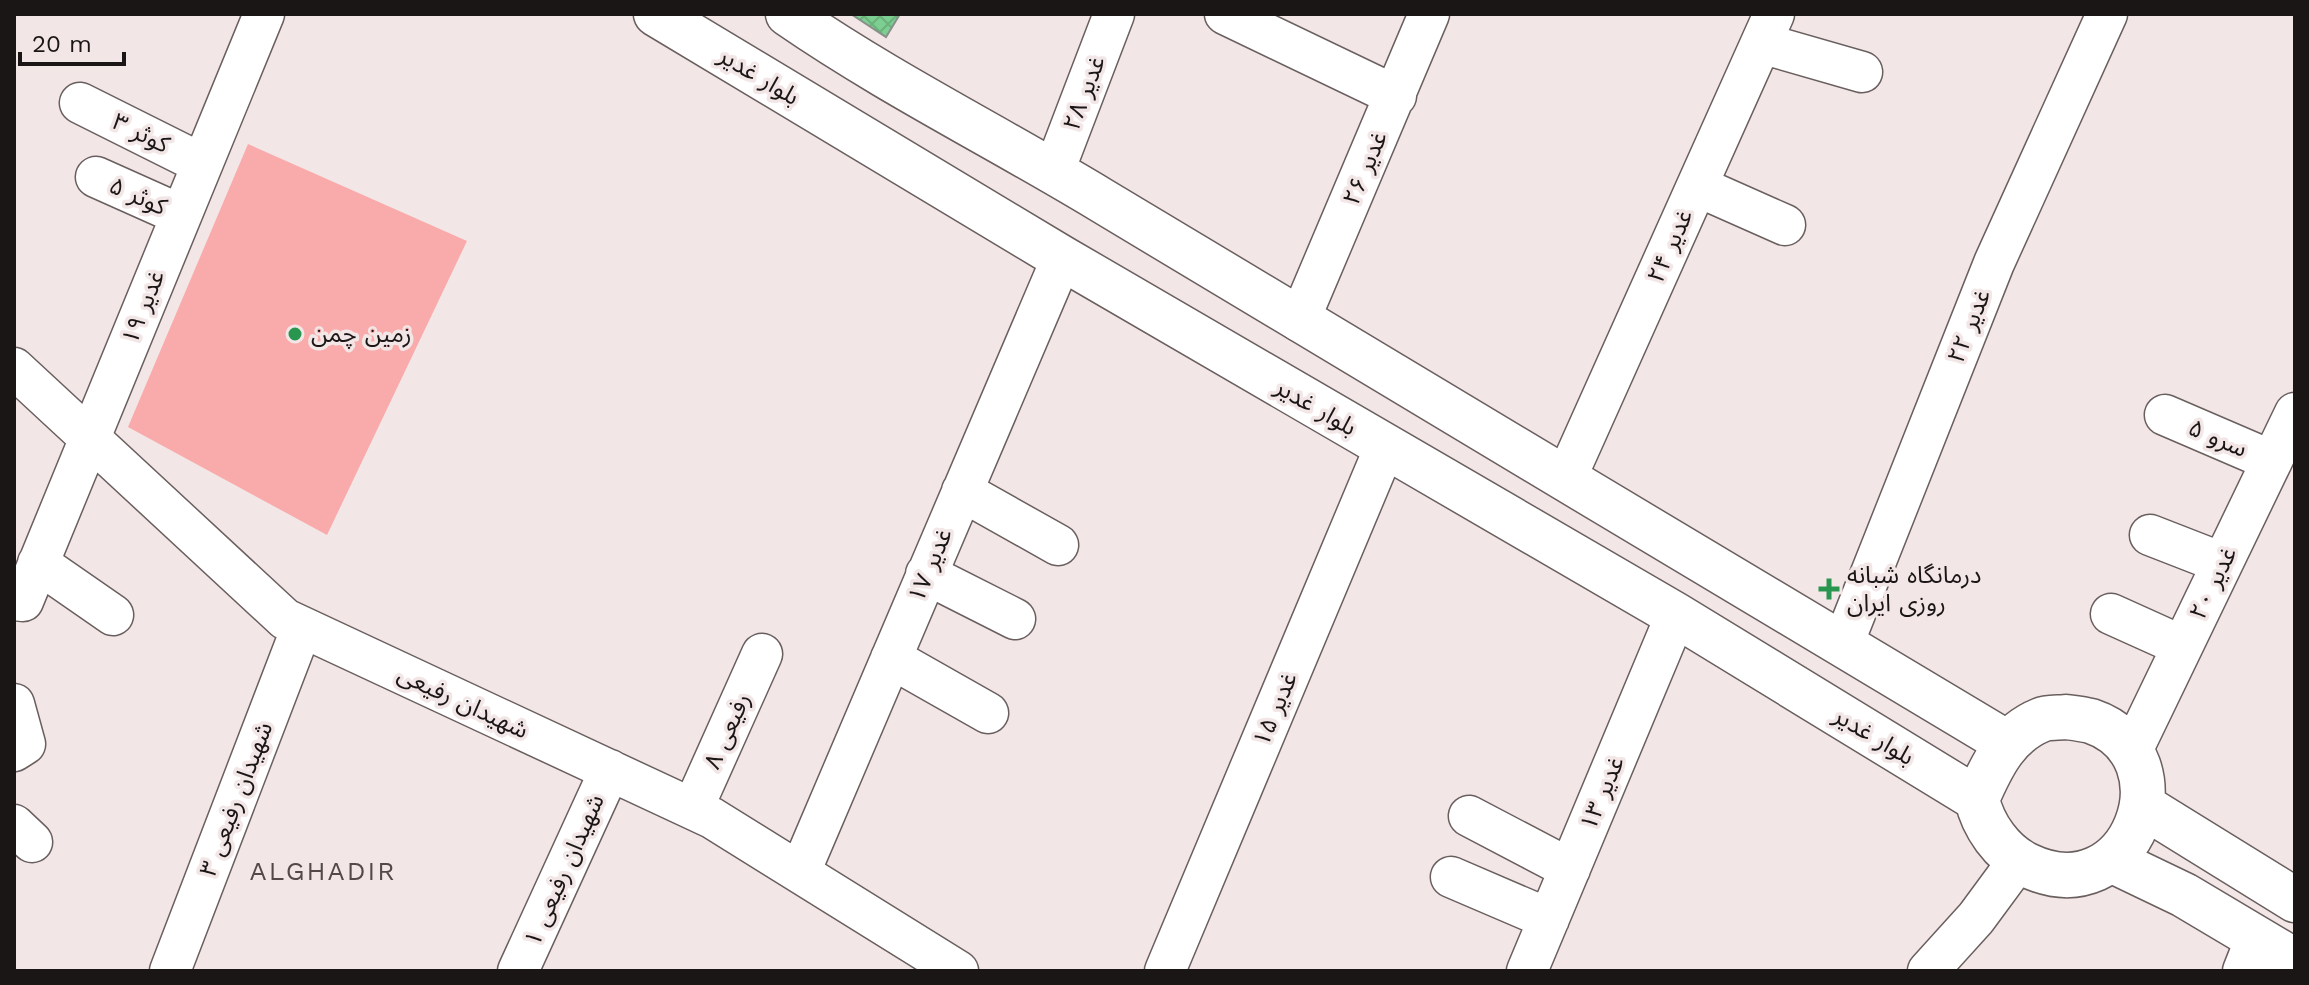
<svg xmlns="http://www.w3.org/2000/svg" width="2309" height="985" viewBox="0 0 2309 985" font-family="'Work Sans','Noto Sans Arabic',sans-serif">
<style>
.green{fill:#f9abab}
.building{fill:url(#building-cross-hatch);stroke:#88908a;stroke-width:2}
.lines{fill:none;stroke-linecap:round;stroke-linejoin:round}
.minor-casing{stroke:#6a5f5f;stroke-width:43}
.primary-casing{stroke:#6a5f5f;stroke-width:47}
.minor{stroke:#fff;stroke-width:40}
.primary{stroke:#fff;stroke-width:44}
.poi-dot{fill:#29964f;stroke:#f3e6e6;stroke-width:3}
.labels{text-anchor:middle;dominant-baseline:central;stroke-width:7;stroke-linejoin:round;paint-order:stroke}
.street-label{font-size:24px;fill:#1b1616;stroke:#f3e6e6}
.poi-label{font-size:24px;fill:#1b1616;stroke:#f3e6e6;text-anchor:start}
.neighbourhood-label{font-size:26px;letter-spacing:2px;fill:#534948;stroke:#f3e6e6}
</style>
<defs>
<pattern id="building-cross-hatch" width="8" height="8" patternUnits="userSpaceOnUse" patternTransform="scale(2)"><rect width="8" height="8" fill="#7ccf90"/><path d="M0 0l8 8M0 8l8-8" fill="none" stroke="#6bb17b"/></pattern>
</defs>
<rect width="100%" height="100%" fill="#f3e6e6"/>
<path class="green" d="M248,144L467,241L327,535L128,427Z"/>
<path class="building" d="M851,14H900L886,37Z"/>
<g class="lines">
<g class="minor-casing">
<path id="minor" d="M1225,14L1396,96
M1761,43L1862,72
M80,103L202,164
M1054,171L1114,14
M96,177L181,215
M1697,186L1785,225
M1299,321L1429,14
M14,368L285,619L712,818L958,971
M2165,415L2272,461
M1566,478L1774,14
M962,491L1058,545
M2150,535L2222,563
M38,563L113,615
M926,574L1015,619
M14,600L23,601L264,14
M2111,614L2182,646
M1843,644L1994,263L2107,14
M891,658L988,713
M14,704L25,744L14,751
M2131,753L2295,413
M693,808L762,654
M1469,816L1570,869
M14,825L32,842
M800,872L1062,258
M1451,877L1549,919
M170,971L302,627
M518,971L610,770
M1165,971L1385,447
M1527,971L1676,615
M1928,971L1976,918L2018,861
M2243,971L2256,938"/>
</g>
<g class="primary-casing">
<path id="primary" d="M656,14L1062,258L1676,615L1977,799
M788,14C888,83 997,137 1101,200C1401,383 1706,561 2007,743
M2066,717C2074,718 2083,719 2091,721C2191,755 2133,916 2027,865C2002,853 1983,826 1977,799C1991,767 2006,734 2041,720C2048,717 2059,718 2066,717Z
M2143,806L2295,900
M2111,860L2184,895L2295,961"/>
</g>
<use href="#minor" class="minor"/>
<use href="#primary" class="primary"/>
</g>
<g class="poi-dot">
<circle cx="295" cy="334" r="8"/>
<path d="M1825 577h8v8h8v8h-8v8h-8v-8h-8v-8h8z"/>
</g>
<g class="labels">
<g class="street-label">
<text transform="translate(759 76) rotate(31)">بلوار غدیر</text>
<text transform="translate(1084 93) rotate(-69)">۲۸ غدیر</text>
<text transform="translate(141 133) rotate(26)">۳ کوثر</text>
<text transform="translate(1365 168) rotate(-67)">۲۶ غدیر</text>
<text transform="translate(138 196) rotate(24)">۵ کوثر</text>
<text transform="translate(1670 246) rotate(-66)">۲۴ غدیر</text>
<text transform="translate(143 307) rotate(-68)">۱۹ غدیر</text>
<text transform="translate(1969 326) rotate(-68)">۲۲ غدیر</text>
<text transform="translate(1316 407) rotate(30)">بلوار غدیر</text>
<text transform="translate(2218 438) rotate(23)">سرو ۵</text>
<text transform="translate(930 565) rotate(-67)">۱۷ غدیر</text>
<text transform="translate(2213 583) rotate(-64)">۲۰ غدیر</text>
<text transform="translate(463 702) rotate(25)">شهیدان رفیعی</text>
<text transform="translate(1275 709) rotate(-67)">۱۵ غدیر</text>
<text transform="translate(727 731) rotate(-66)">رفیعی ۸</text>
<text transform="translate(1874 736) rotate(31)">بلوار غدیر</text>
<text transform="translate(1602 793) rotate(-67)">۱۳ غدیر</text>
<text transform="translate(236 799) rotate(-69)">۳ شهیدان رفیعی</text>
<text transform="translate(564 870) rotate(-66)">۱ شهیدان رفیعی</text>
</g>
<g class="poi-label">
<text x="311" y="334">زمین چمن</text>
<text x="1847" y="575">درمانگاه شبانه<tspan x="1847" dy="28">روزی ایران</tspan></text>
</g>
<g class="neighbourhood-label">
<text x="323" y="871">ALGHADIR</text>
</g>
</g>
<rect width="2309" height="985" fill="none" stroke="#1b1616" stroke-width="32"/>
<path d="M20 52v12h104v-12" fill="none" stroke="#1b1616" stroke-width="4"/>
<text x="32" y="52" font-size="24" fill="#1b1616" stroke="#f3e6e6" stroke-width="6" paint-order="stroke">20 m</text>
</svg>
